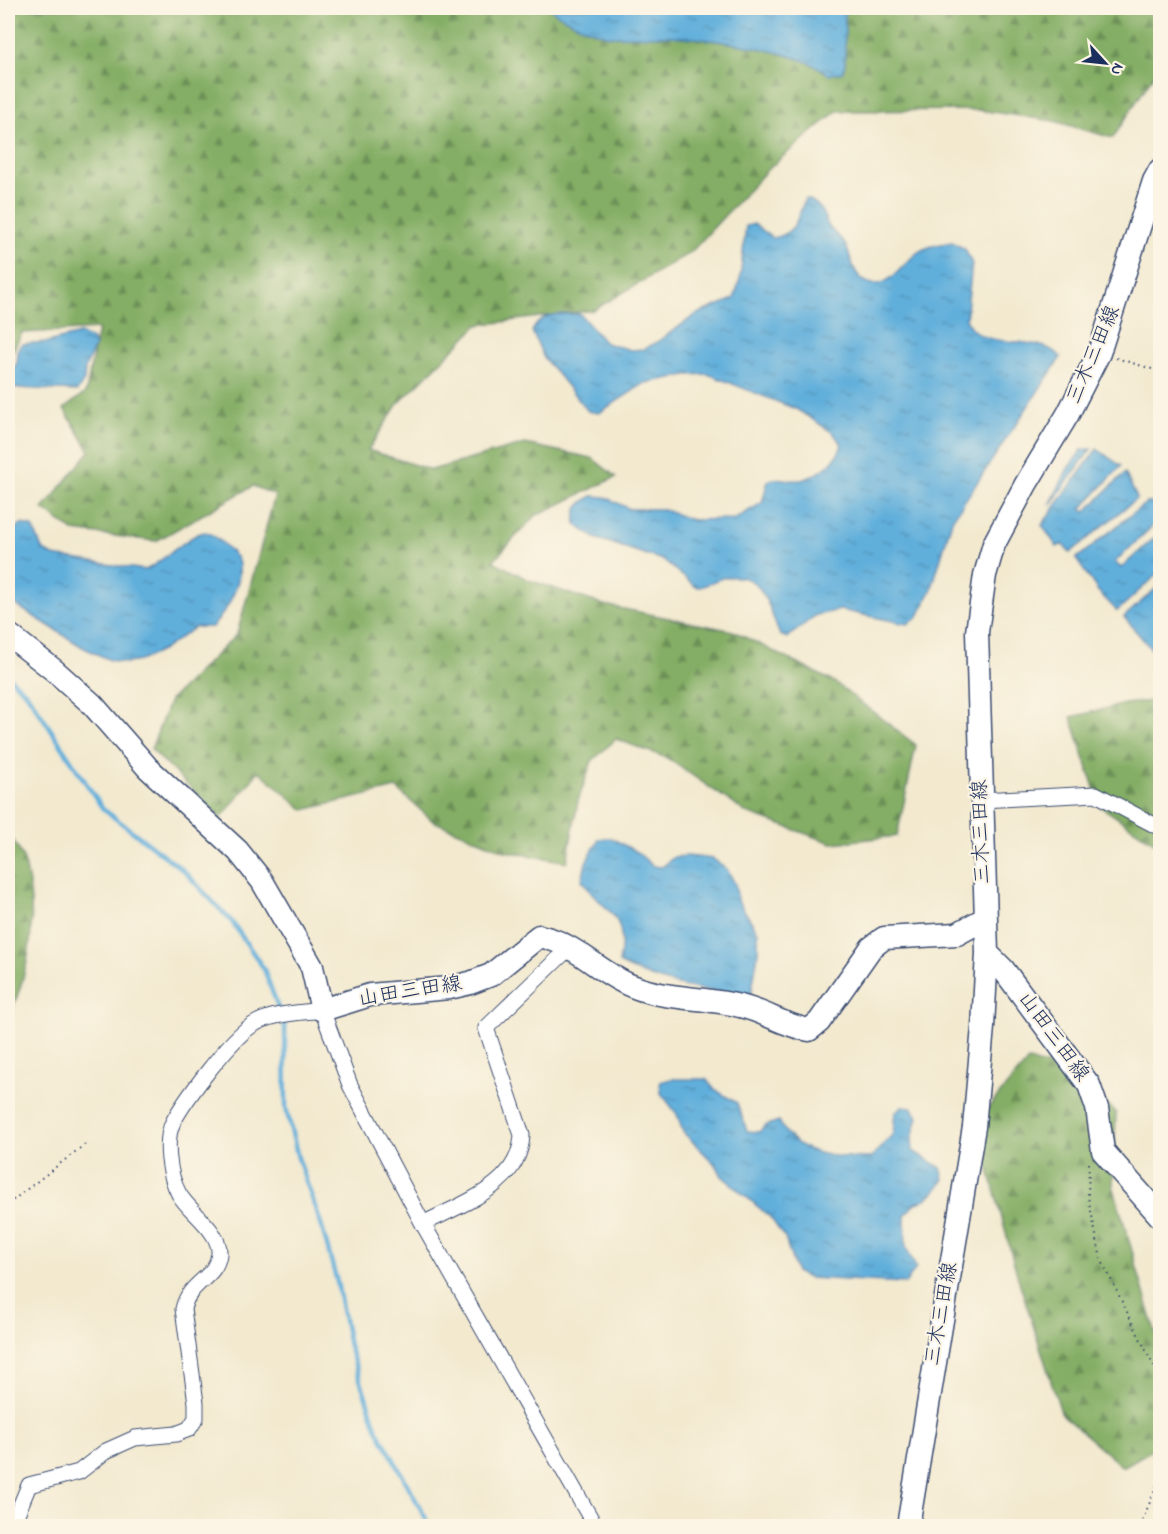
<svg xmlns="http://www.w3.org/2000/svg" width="1168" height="1534" viewBox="0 0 1168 1534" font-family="'Indie Flower','Klee One',sans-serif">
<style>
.forest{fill:url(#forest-firs);stroke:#506e62;stroke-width:1.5}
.water{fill:url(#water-ripples);stroke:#3e6f9c;stroke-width:1.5}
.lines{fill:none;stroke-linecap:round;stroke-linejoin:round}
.stream{stroke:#61afdb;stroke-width:4.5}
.street-casing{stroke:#3b4b6f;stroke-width:17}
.primary-casing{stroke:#3b4b6f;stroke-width:25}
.path{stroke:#3b4b6f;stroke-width:2;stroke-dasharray:1.5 4.5;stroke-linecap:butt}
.street{stroke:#fff;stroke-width:15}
.primary{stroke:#fff;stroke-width:22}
.labels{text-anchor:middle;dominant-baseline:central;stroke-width:4.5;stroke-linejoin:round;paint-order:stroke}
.street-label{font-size:21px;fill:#1b2f5e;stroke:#fcf5e5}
</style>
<defs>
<pattern id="forest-firs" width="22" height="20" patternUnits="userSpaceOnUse" patternTransform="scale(1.5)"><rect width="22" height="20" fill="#84ae65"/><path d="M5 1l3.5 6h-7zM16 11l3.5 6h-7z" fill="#6b8e56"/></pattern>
<pattern id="water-ripples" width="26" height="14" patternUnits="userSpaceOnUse" patternTransform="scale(1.5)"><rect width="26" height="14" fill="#61afdb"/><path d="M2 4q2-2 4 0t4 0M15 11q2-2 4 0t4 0" fill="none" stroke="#4f8fb5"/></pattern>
</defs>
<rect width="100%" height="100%" fill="#fcf5e5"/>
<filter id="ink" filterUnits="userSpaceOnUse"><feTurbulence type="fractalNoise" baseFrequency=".0167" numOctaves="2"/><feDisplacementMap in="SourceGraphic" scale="12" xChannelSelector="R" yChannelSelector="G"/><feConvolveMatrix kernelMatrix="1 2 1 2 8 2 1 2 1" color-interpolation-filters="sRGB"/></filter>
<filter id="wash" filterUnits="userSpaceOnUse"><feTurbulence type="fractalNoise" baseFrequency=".008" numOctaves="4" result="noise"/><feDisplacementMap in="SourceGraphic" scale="24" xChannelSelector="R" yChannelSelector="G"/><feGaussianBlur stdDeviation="1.35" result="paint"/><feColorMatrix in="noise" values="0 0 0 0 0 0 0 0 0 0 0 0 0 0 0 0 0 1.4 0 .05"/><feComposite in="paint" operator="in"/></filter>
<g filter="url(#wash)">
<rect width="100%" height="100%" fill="#f2e9cf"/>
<path class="forest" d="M8,8H202L209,11L224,8H1160V65L1113,138L1054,121L979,110L837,111L767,170L691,252L594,310L478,325L397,405L368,450L431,470L525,444L592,458L616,477L535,516L493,561L529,580L604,605L733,631L834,682L916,745L897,836L832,843L747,813L667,758L616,739L592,761L578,801L567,862L505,851L433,821L396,788L304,810L259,771L221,818L151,749L170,700L237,634L275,495L253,486L156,541L73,531L43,509L90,451L64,409L86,392L98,329L22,333L8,360Z
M1160,700V846L1100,806L1071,717L1125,704Z
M8,831C13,841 22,853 25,864C38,915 31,971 8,1018Z
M1028,1061L1071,1070L1116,1113L1113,1185L1160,1348V1445L1123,1467L1062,1415L1018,1278L976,1122Z"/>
<path class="water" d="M549,8H838L845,11V64L843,72L829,75C802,50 709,39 671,36C651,35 631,37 611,36C595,34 560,18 549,8Z
M805,199C821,202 822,213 828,225C832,233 842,237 846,246C852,259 853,278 869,283C889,290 903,263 917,253C926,246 941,244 952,242L965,249L972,264L966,319C978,354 1036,331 1061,357L952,520L931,591L917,618L907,624L840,610L816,615L787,638L780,635C768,609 765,571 727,577C716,578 708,587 696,587L663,560L595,538L576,525C574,508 578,505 592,496L605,497L630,509H662L692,520L735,519L762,503L768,481C779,475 790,482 801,480C818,476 839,460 842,444L832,432L798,410L708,374L686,375L645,383L599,413L588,411L544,358L532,331C543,311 560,314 580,314L605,343L631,350L644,349L657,342L697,314L734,299L740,279L746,226L754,224L773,238C796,234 798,217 805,199Z
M80,334L92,339L95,346L85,368L84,381L77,391L16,388L8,383V371L17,364L18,352L22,344L48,342Z
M1091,449L1050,505L1068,468L1082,450Z
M1097,449L1121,466L1081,509L1085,512L1125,473L1137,498L1070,553L1062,544L1057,547L1042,525Z
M1146,503H1160V519L1115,562L1121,568L1160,533V572L1117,611L1098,591L1076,559Z
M21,524L33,527L42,549L53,556L145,570C161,564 196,527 208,533C219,537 229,550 237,558C246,579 226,612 212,627H195L163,650L140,661L127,663L110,660L84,648L8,600C7,578 0,538 21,524Z
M1160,585V654L1157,656L1124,617Z
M611,838L637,852L653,866L662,867L674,857L688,856L713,859L727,869L735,884L738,901L758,932V953L751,996C701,990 665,987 619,963C629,911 607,917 582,880L586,862L599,839Z
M671,1079H706L714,1089L737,1103L747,1131L759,1132L765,1126L779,1121C796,1157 835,1157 871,1158L893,1134L895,1113L902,1106L911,1107L918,1117L912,1138L913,1151L941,1168L944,1179C937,1190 928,1201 915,1203L905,1215L906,1247L916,1268L906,1283L808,1278L796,1272L785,1238L770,1217L722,1176L717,1166L683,1132L677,1114L661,1093L660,1082Z"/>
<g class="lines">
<path class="stream" d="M8,676L28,695L103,809L183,870L232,922L264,969L285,1027L286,1108L298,1158L321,1224L337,1282L349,1346L376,1427L430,1526"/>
</g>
</g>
<g filter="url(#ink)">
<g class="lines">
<g class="street-casing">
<path id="street" d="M981,800L1096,794L1160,828
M423,1224C462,1203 520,1186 522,1135L486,1028L570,947
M12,1526L29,1485L79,1472L106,1451L135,1438L176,1434L189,1429L196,1418V1403L183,1309C189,1281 216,1279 219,1254C221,1231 189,1212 179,1194C169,1176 164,1141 173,1122C186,1098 229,1041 251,1026C270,1013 299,1013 322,1010L350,1085L423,1224L595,1526"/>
</g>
<g class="primary-casing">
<path id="primary" d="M8,634L55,671L92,704L148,768L238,851L262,881L312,967L322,1010L370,995L449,988L470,983L491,975L539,936C576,943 599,973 632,986C666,1000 705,997 740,1006C764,1011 784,1026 809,1030L819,1022L871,948L884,938L957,934L986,918
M987,953L1003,969L1089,1085L1097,1108L1103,1151L1160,1216
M908,1526L974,1127L983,1027L987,953L977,632L985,575L994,544L1026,484L1068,414L1099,353L1154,181L1160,170"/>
</g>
<path class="path" d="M1116,358L1152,369L1160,374
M1089,1163L1088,1197L1101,1259L1160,1379
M8,1204L88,1142
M1140,1526L1160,1478"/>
<use href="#street" class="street"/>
<use href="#primary" class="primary"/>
</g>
</g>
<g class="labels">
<g class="street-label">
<text transform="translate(1094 355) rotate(-67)">三木三田線</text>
<text transform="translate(982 832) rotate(-92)">三木三田線</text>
<text transform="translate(410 992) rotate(-9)">山田三田線</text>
<text transform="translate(1053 1037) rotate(54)">山田三田線</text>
<text transform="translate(942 1314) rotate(-80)">三木三田線</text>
</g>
</g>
<rect width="1168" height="1534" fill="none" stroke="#fcf5e5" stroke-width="30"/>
<g transform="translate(1105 63) rotate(117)" stroke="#fcf5e5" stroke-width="4.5" paint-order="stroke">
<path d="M0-4.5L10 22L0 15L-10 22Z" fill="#1b2f5e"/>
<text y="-9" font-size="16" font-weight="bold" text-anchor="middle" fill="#1b2f5e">N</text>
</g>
</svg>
